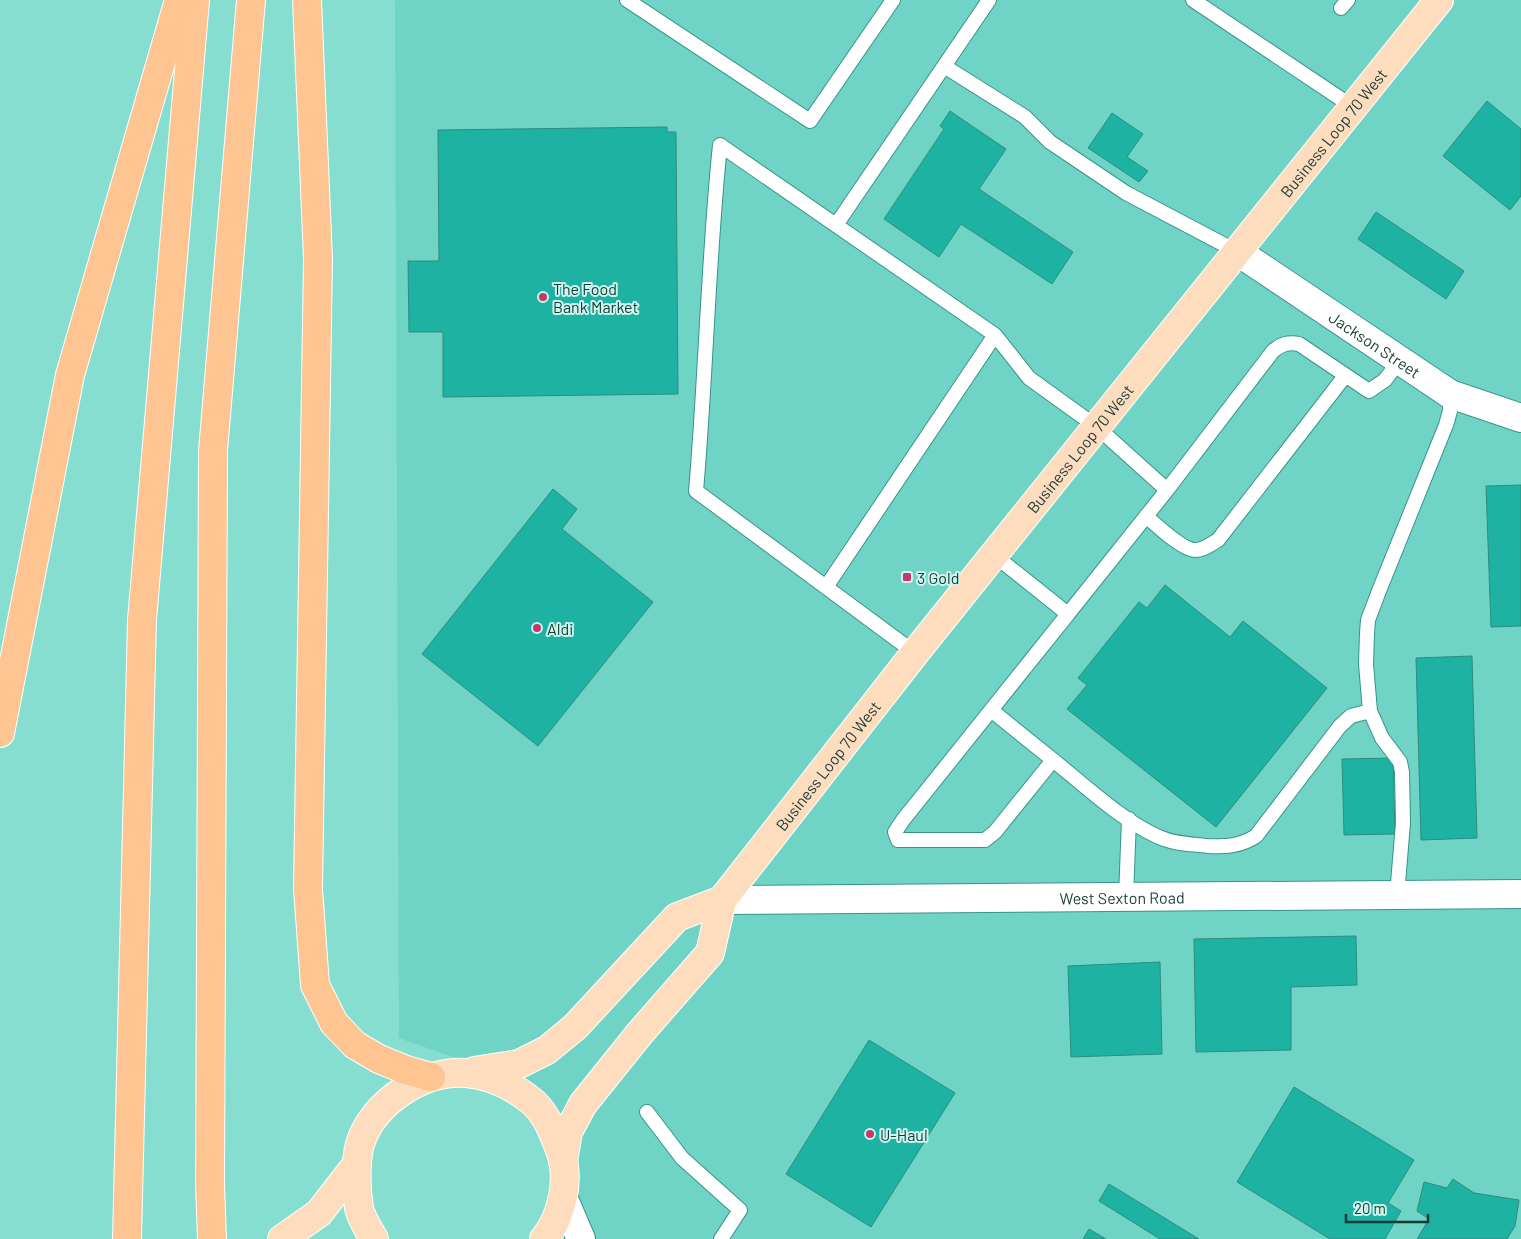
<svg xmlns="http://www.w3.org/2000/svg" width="1521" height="1239" viewBox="0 0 1521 1239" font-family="Barlow,sans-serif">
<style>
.built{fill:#6fd4c5}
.building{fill:#1eb2a2;stroke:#2e8c80}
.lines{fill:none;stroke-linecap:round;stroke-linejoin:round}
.lane-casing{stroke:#389488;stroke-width:16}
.street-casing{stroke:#389488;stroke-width:30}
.secondary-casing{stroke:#389488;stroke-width:30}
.primary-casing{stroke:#fff;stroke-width:30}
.highway-casing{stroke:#fff;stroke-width:30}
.lane{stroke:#fff;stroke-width:14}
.street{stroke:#fff;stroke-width:28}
.secondary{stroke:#fff;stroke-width:28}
.primary{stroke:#fedcbe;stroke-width:28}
.highway{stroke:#fec592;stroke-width:28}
.poi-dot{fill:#c4386b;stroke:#cbf5ee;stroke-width:2}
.labels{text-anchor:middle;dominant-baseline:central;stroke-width:4;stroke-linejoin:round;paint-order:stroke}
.street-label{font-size:16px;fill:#153b35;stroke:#cbf5ee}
.poi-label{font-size:16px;fill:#153b35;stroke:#cbf5ee;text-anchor:start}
</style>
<rect width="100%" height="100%" fill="#85ded0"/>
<path class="built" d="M395,0H1521V1239H587L560,1132L501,1074L399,1038Z"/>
<path class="building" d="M1487,101L1521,129V196L1510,210L1443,156Z
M950,111L1006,149L979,189L1073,252L1052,284L961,224L939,257L884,219L944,129L940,126Z
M1112,113L1143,134L1127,157L1148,171L1139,182L1088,148Z
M667,127V132H676L678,394L443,397V332H409L408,261H439L438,130Z
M1376,212L1464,271L1446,299L1358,239Z
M1521,485V626L1491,627L1486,486Z
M553,489L577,509L562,529L653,602L538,746L422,654Z
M1165,585L1230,637L1243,621L1327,688L1216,827L1067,709L1087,685L1078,678L1139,602L1147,608Z
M1472,656L1477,838L1421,840L1416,658Z
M1393,758L1395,834L1344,835L1342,759Z
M1356,936L1357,985L1291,987V1050L1196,1052L1194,939Z
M1160,962L1162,1054L1071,1057L1068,966Z
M869,1040L955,1093L871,1227L786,1174Z
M1294,1087L1414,1160L1388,1203L1401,1211L1385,1239H1330L1237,1182Z
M1453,1179L1474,1193L1519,1200L1515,1226L1507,1239H1417L1429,1219L1417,1211L1424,1182L1447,1188Z
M1109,1184L1199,1239H1160L1099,1201Z
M1089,1229L1106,1239H1083Z"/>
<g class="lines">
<g class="lane-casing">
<path id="lane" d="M627,0L810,121L893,0
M1193,0L1353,107
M1341,8L1348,0
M944,66L1025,117L1050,142L1126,193L1238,252
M836,225L989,0
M1167,490L1273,351C1281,344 1288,342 1299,344L1369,391L1385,380L1400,360
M1146,516C1156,525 1184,551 1196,550C1204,550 1211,544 1218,540L1345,376
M826,587L995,335
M915,653L696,491C706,376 708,260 720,145L995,335L1029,378L1097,427L1167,490L1068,614L994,555
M991,710L1053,760L995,832L985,840H898L895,832L903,820L1068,614
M1053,760C1084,785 1122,821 1159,837C1174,844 1191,844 1208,846C1226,847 1241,846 1256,836L1340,726L1351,716L1370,711
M1397,895L1403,823L1402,772L1400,762L1382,738L1370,711L1366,664L1367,633L1368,620L1379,591L1446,425L1450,411V394
M1126,897L1129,819
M647,1112L682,1158L740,1210L721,1239"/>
</g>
<g class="street-casing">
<g id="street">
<path id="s1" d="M1238,252L1450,394L1521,418"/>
<path id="s2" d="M722,900L1521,894"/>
</g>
</g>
<g class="secondary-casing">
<path id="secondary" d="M563,1197L581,1239"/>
</g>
<g class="primary-casing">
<g id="primary">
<path d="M474,1071L519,1064L547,1050L575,1027L677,917L722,900"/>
<path id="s3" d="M563,1161L568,1132L583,1104L640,1033L710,953L722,900L915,653L1439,0"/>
<path d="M282,1239L319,1213L357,1164"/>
<path d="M374,1239C369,1230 361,1218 359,1208C356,1190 355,1162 360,1144C373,1102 423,1070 466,1073C489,1075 511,1085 529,1099C546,1111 554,1134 561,1153C570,1180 562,1217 544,1239"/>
</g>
</g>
<g class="highway-casing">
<path id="highway" d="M307,0L318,259L308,889L315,985L334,1023L355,1045L379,1059L406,1070L431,1077
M0,733L70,375L179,0
M127,1239L142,620L195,0
M212,1239L210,1185L213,451L251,0"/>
</g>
<use href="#lane" class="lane"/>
<use href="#street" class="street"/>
<use href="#secondary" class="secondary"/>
<use href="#primary" class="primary"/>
<use href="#highway" class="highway"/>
</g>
<g class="poi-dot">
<circle cx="543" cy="297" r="5"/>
<rect x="902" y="572" width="10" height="10" rx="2.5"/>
<circle cx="537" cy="628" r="5"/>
<circle cx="870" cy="1134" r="5"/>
</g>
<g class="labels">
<g class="street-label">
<text stroke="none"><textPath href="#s3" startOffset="1294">Business Loop 70 West</textPath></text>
<text stroke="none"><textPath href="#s1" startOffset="165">Jackson Street</textPath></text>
<text stroke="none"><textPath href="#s3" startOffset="889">Business Loop 70 West</textPath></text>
<text stroke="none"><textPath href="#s3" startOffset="484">Business Loop 70 West</textPath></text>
<text stroke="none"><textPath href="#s2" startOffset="400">West Sexton Road</textPath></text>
</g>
<g class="poi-label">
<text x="553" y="288">The Food<tspan x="553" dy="18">Bank Market</tspan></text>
<text x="917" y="577">3 Gold</text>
<text x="547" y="628">Aldi</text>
<text x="880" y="1134">U-Haul</text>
</g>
</g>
<path d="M1346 1214v8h82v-8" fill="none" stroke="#153b35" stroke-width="2.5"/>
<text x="1354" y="1214" font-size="15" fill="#153b35" stroke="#cbf5ee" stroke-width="4" paint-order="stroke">20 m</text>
</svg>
